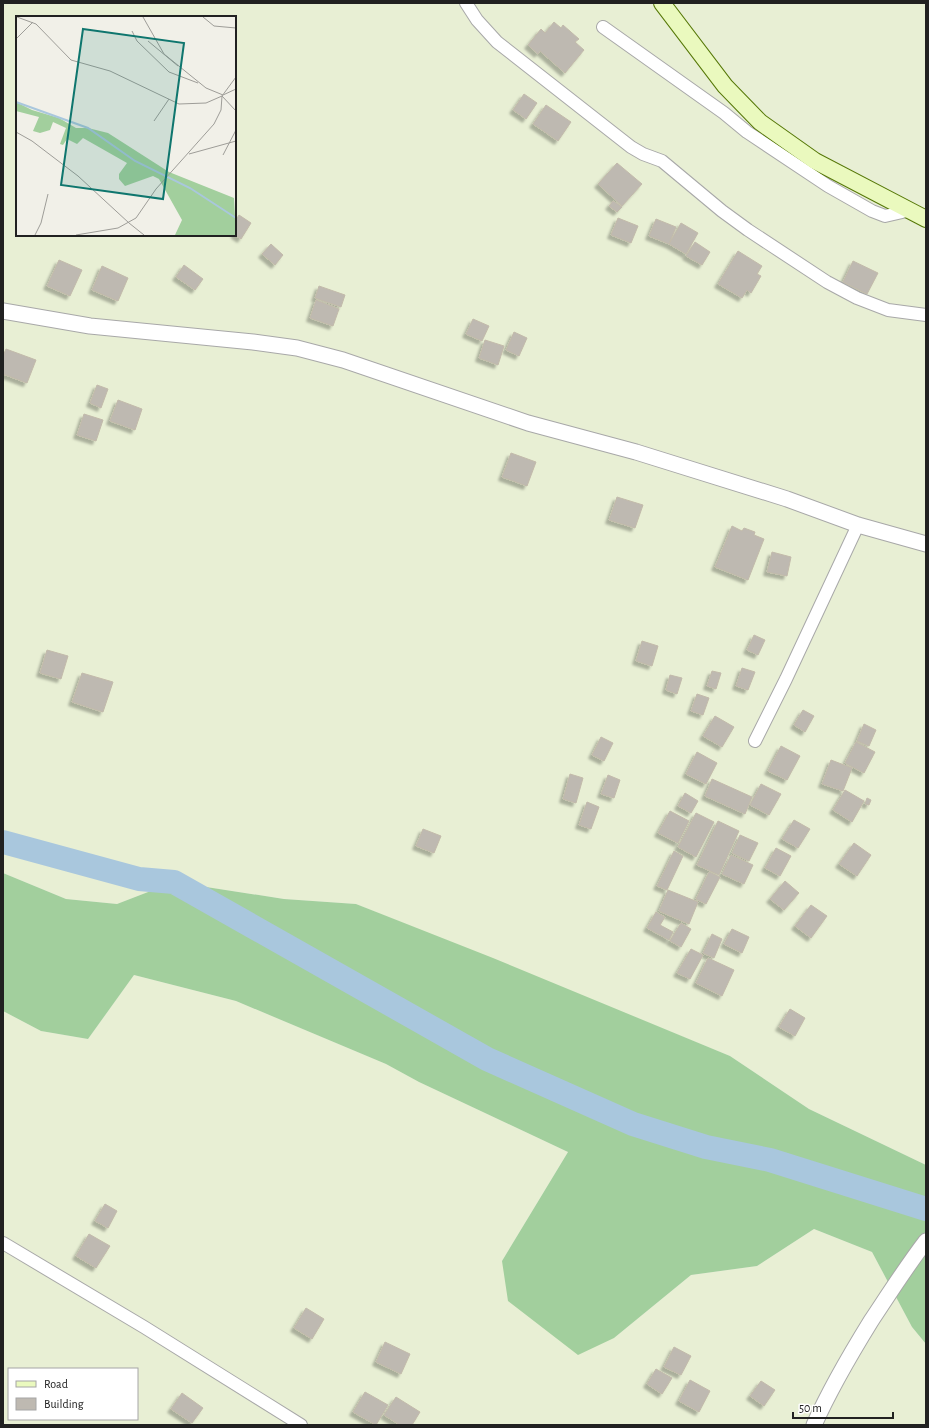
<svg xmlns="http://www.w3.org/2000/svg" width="929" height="1428" viewBox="0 0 929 1428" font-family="'Alegreya Sans',sans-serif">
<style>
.farmland{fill:#e8efd4;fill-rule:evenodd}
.forest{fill:#a2cf9d}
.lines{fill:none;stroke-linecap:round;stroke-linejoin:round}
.river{stroke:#a9c7dd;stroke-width:24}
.building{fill:#beb9b1;stroke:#c2baaa;filter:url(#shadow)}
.minor-casing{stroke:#a8a8a8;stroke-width:14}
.tertiary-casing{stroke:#a8a8a8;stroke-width:17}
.secondary-casing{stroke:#567807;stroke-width:18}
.minor{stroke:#fff;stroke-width:12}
.tertiary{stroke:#fff;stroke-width:15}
.secondary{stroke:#eaf9be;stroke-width:16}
.inset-river{fill:none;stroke:#a9c7dd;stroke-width:2}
.inset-road{fill:none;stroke:#9e9d98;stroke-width:1}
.view{fill:#0f766e;fill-opacity:0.15;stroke:#0f766e;stroke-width:2}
.inset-edge{fill:none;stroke:#212121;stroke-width:2}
</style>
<defs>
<filter id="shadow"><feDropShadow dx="-3.5" dy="3.5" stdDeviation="1" flood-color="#0004"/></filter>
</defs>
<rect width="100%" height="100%" fill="#f1f0e8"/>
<path class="farmland" d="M3,3H926V1165L809,1109L730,1056L356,904L284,899L174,882L117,904L66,899L3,873ZM17,17H235V235H17Z
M134,975L236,1001L386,1064L419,1082L568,1152L502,1261L614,1338L691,1275L757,1266L814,1229L872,1252L912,1327L926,1344V1425H3V1011L41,1031L88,1039ZM9,1369H137V1419H9Z"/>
<path class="forest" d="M3,873L66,899L117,904L174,882L284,899L356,904L493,958L730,1056L809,1109L926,1165V1344L912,1327L872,1252L814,1229L757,1266L691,1275L614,1338L578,1355L508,1301L502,1261L568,1152L419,1082L386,1064L236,1001L134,975L88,1039L41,1031L3,1011Z"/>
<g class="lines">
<path class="river" d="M3,842L139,879L174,882L487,1059L633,1124L706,1147L770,1160L926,1209"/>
</g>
<path class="building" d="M554,22L561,28L563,25L579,39L575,42L584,50L565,73L540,51L538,54L528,45L541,29L545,33Z
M524,94L537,103L526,119L513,110Z
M546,105L571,122L558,141L533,124Z
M617,163L642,184L622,206L598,184Z
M613,201L622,207L617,212L609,206Z
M239,215L251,223L241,239L235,235V221Z
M618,218L638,226L631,243L611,235Z
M656,219L676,227L669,244L649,236Z
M681,223L698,233L686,254L669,244Z
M695,242L710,252L702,265L686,256Z
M271,244L283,255L275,265L262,254Z
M738,251L762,266L757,274L761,276L751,293L747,290L742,298L718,284Z
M59,260L82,270L70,296L47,286Z
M853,261L878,273L867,294L843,282Z
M184,265L203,279L195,290L176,277Z
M102,266L128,278L118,301L92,290Z
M319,286L345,295L341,307L315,298Z
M316,300L339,309L333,326L310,318Z
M473,319L489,326L482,341L466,334Z
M514,332L527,338L519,356L506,350Z
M485,340L504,346L498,365L479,358Z
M6,349L36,360L27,383L3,374V356Z
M97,385L108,389L101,408L90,403Z
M118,400L142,409L135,430L110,421Z
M84,414L103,420L96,441L77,435Z
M511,453L536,462L527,486L502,477Z
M617,497L643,505L635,528L609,520Z
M732,526L742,531L744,528L755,532L754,535L764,539L748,580L715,567Z
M772,552L791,557L787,576L767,572Z
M754,635L765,640L758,655L747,650Z
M642,641L658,646L652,666L636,661Z
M47,650L68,656L61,679L40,673Z
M742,668L755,672L748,690L736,686Z
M712,671L721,673L716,689L707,686Z
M82,673L113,682L103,712L72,702Z
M670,675L682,678L677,694L666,690Z
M697,694L709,698L703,715L691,711Z
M803,710L814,716L805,732L794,725Z
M715,716L734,727L722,747L703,736Z
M864,724L876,730L869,746L857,741Z
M601,737L613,743L604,761L592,755Z
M856,742L875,752L864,773L845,763Z
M781,746L800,756L787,780L768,771Z
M697,752L717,763L706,784L686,774Z
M831,760L852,768L843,791L822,784Z
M570,774L583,778L576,803L563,799Z
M608,775L620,780L614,798L601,794Z
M712,779L752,797L745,814L705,796Z
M761,784L781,794L769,815L750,805Z
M845,790L864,801L852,822L833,810Z
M685,793L698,801L691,813L678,806Z
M867,798L871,800L869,805L865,804Z
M587,802L599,807L591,829L579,825Z
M670,811L689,821L678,843L658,833Z
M696,813L714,822L696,857L678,847Z
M794,820L810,829L798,848L782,839Z
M718,821L739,831L719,875L697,865Z
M423,829L441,836L434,853L416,846Z
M740,835L758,843L749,861L732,853Z
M854,843L871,855L857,876L839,864Z
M776,848L791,856L780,876L765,868Z
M674,851L683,856L667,890L657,886Z
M731,855L753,865L744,884L722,874Z
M709,872L720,877L706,904L696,899Z
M785,881L799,893L784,910L770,899Z
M668,890L698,902L689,924L659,911Z
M811,905L827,916L811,938L795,926Z
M656,912L665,917L660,925L673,932L669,940L647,928Z
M681,923L691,929L681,947L670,941Z
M732,929L749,937L742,953L724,944Z
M712,934L722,939L714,958L703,953Z
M691,949L703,955L690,979L677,973Z
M708,958L734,970L722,996L696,983Z
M790,1009L805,1018L795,1036L779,1027Z
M105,1204L117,1211L108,1228L95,1221Z
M89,1234L110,1246L96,1268L76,1256Z
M306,1308L324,1319L312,1339L294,1328Z
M385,1342L410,1354L401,1374L376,1362Z
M674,1347L691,1356L681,1375L664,1367Z
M656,1369L672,1378L662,1394L647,1384Z
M690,1380L710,1391L699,1412L679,1401Z
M761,1381L775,1390L764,1406L750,1396Z
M365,1392L388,1405L376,1425L353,1412Z
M182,1393L203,1408L192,1423L171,1409Z
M396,1397L420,1412L412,1425H400L384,1415Z"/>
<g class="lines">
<g class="minor-casing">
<path id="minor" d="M466,3L477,20L497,42L631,147L643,154L662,161L722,211L748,230L827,282L857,298L888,310L926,315
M603,27L724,113L747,132L828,186L872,211L885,216L911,210
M755,741L786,679L858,525
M3,1243L144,1327L301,1425"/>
</g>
<g class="tertiary-casing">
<path id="tertiary" d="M3,311L90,326L253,342L297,348L343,360L528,423L636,452L787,499L858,525L926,544
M814,1425C830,1389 850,1355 871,1321C889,1294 906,1267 926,1241"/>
</g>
<g class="secondary-casing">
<path id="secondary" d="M662,3L725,86L760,122L815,161L926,219"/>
</g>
<use href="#minor" class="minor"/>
<use href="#tertiary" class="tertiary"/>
<use href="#secondary" class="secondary"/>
</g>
<g transform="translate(16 16)">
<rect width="220" height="220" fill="#f1f0e8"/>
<path d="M0,86L16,94L43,102L60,112H72L92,117L153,156L218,182L220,219H159L166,204L143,163L137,160L109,170L103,163V158L111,147L67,122L61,128L51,123L47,129L44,128L50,112L37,106L34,114L24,117L17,115L23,101L0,95Z" fill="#a2cf9d"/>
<path class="inset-river" d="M0,86L72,112L119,145L174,172L220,202"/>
<path class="inset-road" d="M1,1L20,8L55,44L94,55L163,88L190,87L206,80L220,95M127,1L148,38L190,72L207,79L220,73M187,1L198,10L220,12M116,15L121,25L153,56L182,67M0,23L17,6M132,25L162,50M138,105L153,83M0,116L16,125L62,160L113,207M173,138L220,125M207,139L220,114M113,207L128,219M19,219L25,207L32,178M60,219L102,212L120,202L140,173L198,108L205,94L206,80L220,61"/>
<path class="view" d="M67,13L168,27L147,183L45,169Z"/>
<rect width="220" height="220" class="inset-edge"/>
</g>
<rect width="929" height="1428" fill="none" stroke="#212121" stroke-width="8"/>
<rect x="8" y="1368" width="130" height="52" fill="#ffffff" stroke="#a6a6a6"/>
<rect x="16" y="1381" width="20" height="6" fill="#eaf9be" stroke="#a6a6a6"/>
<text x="44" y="1388" font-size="12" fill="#212121">Road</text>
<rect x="16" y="1398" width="20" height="12" fill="#beb9b1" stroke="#a6a6a6"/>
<text x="44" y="1408" font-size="12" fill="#212121">Building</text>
<path d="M793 1412v6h100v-6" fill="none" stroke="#212121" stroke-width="2"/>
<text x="799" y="1412" font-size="12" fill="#212121" stroke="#ffffff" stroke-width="3" paint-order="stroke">50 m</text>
</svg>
